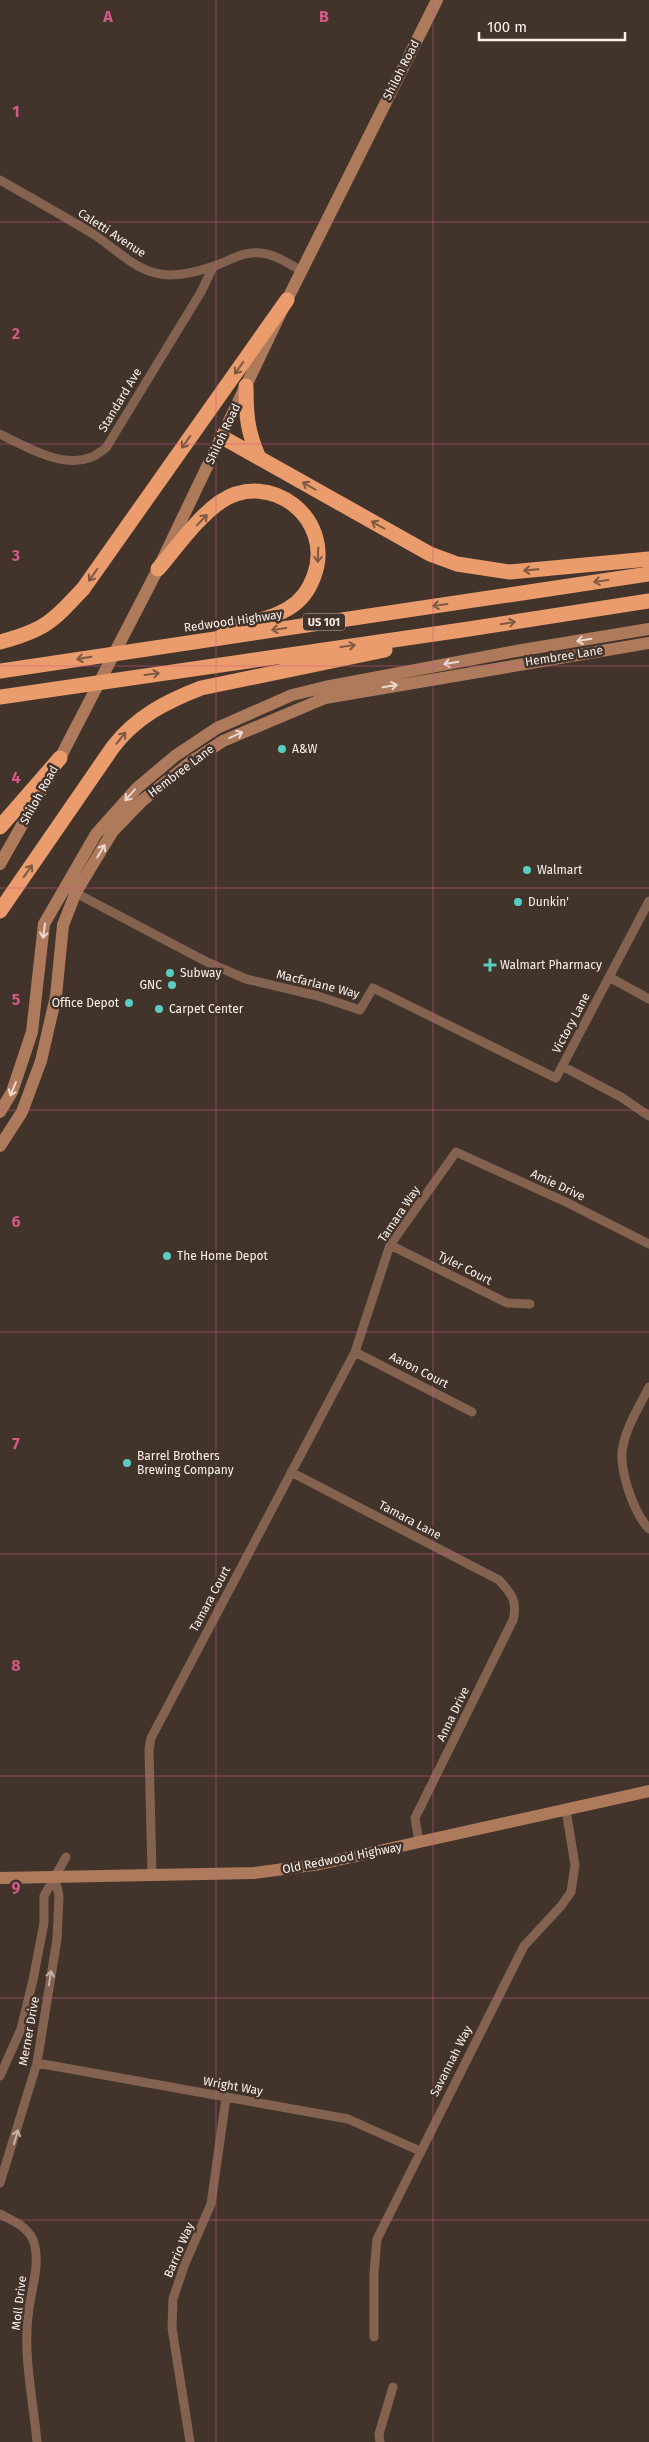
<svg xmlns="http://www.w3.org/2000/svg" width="649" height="2442" viewBox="0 0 649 2442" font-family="'Fira Sans',sans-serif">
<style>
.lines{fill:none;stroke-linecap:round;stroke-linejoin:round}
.street{stroke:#836350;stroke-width:9}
.secondary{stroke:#ad7a5c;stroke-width:12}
.highway{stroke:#ea9c6c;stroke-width:15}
.oneway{stroke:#7d5842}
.oneway2{stroke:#ebd9cf}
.oneway3{stroke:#c5b1a6}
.grid{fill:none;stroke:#d35986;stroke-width:1;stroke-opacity:0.55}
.poi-dot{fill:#58cec0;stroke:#42332b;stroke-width:2}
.labels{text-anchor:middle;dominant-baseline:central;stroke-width:5;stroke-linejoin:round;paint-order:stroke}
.shield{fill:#42332b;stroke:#c4b8b2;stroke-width:1}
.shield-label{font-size:11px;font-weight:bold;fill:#fbf1ec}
.street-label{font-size:12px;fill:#fbf1ec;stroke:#42332b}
.poi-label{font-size:12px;fill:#fbf1ec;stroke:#42332b;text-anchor:start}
.grid-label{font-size:16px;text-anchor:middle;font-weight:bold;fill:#d35986;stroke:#42332b;stroke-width:5;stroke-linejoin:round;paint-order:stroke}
</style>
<rect width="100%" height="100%" fill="#42332b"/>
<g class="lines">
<path class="street" d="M0,180C31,198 62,215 93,234C117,249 137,274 169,275C183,275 200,271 214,266C229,261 243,251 260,253C275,254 289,264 302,271
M0,434C25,446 61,468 89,458C95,457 101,451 106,448L201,292L213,267
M72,891L207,962L246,979L318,996L360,1010L373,988L556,1078L649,901
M609,977L649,999
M562,1066L621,1097L649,1116
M390,1245L507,1303L530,1304
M355,1352L472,1412
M649,1387C639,1407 624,1430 622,1453C621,1475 634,1513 649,1529
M291,1472L499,1580C511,1593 518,1601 513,1620L415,1818L419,1842
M152,1874L149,1749L151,1738L355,1352L390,1245L456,1152L568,1203L649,1244
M37,2063L348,2119L420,2151
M0,2076L21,2029L33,1980L44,1923V1896L66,1857
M0,2183L37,2063L57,1939L59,1896L55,1878
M0,2214C12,2220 28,2227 33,2240C41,2261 32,2287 29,2308C22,2352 33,2398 37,2442
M374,2337V2273L377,2239L524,1946L561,1906L571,1892L575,1865L566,1810
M190,2442L172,2328L173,2299L184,2266L211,2204L226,2098
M380,2442L379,2434L393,2387"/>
<path class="secondary" d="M0,864L60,758L158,569L287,300L437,0
M0,1112L12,1092L32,1032L44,924L96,834L137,788L175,756L217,728L292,695L325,687L516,651L649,629
M0,1146L22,1112L41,1061L56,996L63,925L76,892L113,831L142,801L192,761L223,741L325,698L649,643
M0,1878L254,1873L320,1864L649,1791"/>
<path class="highway" d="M246,386C246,414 247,431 259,458
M222,437L430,554L457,564L510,572L649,559
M158,569C176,548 197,518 220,502C270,468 335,519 314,576C309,590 301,601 289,608C270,620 245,623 224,629
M0,642C45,630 52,622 83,589L287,300
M0,671L649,574
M0,697L462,630L649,601
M0,827L60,758
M0,911L113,747C136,717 165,702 201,688L385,650"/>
</g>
<defs><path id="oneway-shaft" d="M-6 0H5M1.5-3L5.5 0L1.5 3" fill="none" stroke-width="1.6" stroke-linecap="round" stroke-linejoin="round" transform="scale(1.25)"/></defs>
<g class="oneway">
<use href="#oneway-shaft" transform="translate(239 368) rotate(125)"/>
<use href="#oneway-shaft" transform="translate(186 442) rotate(125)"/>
<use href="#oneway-shaft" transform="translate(309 486) rotate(-150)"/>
<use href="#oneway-shaft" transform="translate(202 520) rotate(-46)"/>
<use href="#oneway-shaft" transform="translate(378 525) rotate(-150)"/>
<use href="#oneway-shaft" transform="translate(318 555) rotate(92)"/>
<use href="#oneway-shaft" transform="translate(531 570) rotate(175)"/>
<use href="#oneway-shaft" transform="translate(93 575) rotate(125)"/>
<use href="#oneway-shaft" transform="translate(601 581) rotate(172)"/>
<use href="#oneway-shaft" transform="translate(440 605) rotate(172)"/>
<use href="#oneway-shaft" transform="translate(508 623) rotate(-9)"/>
<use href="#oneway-shaft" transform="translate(279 629) rotate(172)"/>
<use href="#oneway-shaft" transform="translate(348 646) rotate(-8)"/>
<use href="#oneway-shaft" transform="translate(84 658) rotate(171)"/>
<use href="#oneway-shaft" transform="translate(152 674) rotate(-8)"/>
<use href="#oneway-shaft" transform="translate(121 738) rotate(-51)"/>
<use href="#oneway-shaft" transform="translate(28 871) rotate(-55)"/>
</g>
<g class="oneway2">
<use href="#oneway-shaft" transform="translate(584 640) rotate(171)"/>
<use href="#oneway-shaft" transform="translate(451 663) rotate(170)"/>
<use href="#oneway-shaft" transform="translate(390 686) rotate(-10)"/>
<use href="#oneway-shaft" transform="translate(236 735) rotate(-24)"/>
<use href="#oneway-shaft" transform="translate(130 795) rotate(131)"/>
<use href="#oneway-shaft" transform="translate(101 851) rotate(-59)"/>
<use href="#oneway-shaft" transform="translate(44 931) rotate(98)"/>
<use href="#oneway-shaft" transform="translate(13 1089) rotate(113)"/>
</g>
<g class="oneway3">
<use href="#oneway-shaft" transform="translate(50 1978) rotate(-81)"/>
<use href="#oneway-shaft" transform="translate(16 2137) rotate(-74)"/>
</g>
<path class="grid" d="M216,0V2442M433,0V2442M0,222H649M0,444H649M0,666H649M0,888H649M0,1110H649M0,1332H649M0,1554H649M0,1776H649M0,1998H649M0,2220H649"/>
<g class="poi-dot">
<circle cx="282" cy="749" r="5"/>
<circle cx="527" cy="870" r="5"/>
<circle cx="518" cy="902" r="5"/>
<path d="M487.5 957.5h5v5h5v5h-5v5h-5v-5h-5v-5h5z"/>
<circle cx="170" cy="973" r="5"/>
<circle cx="172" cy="985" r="5"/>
<circle cx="129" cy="1003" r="5"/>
<circle cx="159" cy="1009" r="5"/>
<circle cx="167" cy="1256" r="5"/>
<circle cx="127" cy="1463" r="5"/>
</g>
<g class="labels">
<rect class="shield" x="303" y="613.5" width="42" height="17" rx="4"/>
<g class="shield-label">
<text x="324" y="622">US 101</text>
</g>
<g class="street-label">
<text transform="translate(401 70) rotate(-63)">Shiloh Road</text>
<text transform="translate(112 233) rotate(33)">Caletti Avenue</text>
<text transform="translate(120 400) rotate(-59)">Standard Ave</text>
<text transform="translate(223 434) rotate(-65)">Shiloh Road</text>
<text transform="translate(233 621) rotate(-8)">Redwood Highway</text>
<text transform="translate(564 656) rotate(-9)">Hembree Lane</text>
<text transform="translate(181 771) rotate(-37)">Hembree Lane</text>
<text transform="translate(39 795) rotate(-61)">Shiloh Road</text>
<text transform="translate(318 984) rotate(14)">Macfarlane Way</text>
<text transform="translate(571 1023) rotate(-62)">Victory Lane</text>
<text transform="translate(558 1185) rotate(25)">Amie Drive</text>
<text transform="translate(399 1214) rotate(-56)">Tamara Way</text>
<text transform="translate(465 1268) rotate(27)">Tyler Court</text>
<text transform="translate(419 1370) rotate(27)">Aaron Court</text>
<text transform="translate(410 1520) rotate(28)">Tamara Lane</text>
<text transform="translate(210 1599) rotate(-62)">Tamara Court</text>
<text transform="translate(453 1714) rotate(-64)">Anna Drive</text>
<text transform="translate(342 1858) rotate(-11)">Old Redwood Highway</text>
<text transform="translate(29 2031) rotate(-80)">Merner Drive</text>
<text transform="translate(451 2061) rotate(-63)">Savannah Way</text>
<text transform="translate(233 2086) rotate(10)">Wright Way</text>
<text transform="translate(179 2250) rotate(-67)">Barrio Way</text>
<text transform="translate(19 2303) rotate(-83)">Moll Drive</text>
</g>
<g class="poi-label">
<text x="292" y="749">A&amp;W</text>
<text x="537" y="870">Walmart</text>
<text x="528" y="902">Dunkin'</text>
<text x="500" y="965">Walmart Pharmacy</text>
<text x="180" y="973">Subway</text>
<text x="162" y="985" text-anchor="end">GNC</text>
<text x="119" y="1003" text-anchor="end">Office Depot</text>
<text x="169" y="1009">Carpet Center</text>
<text x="177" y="1256">The Home Depot</text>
<text x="137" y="1456">Barrel Brothers<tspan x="137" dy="14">Brewing Company</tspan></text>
</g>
</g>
<g class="grid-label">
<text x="108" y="22">A</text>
<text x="324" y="22">B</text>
<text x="16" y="117">1</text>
<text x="16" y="339">2</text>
<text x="16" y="561">3</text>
<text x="16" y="783">4</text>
<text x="16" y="1005">5</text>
<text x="16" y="1227">6</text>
<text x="16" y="1449">7</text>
<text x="16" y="1671">8</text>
<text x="16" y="1893">9</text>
</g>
<path d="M479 32v8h146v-8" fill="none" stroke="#fbf1ec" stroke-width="2.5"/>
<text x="487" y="32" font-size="15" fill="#fbf1ec" stroke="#42332b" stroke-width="4" paint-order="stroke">100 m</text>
</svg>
